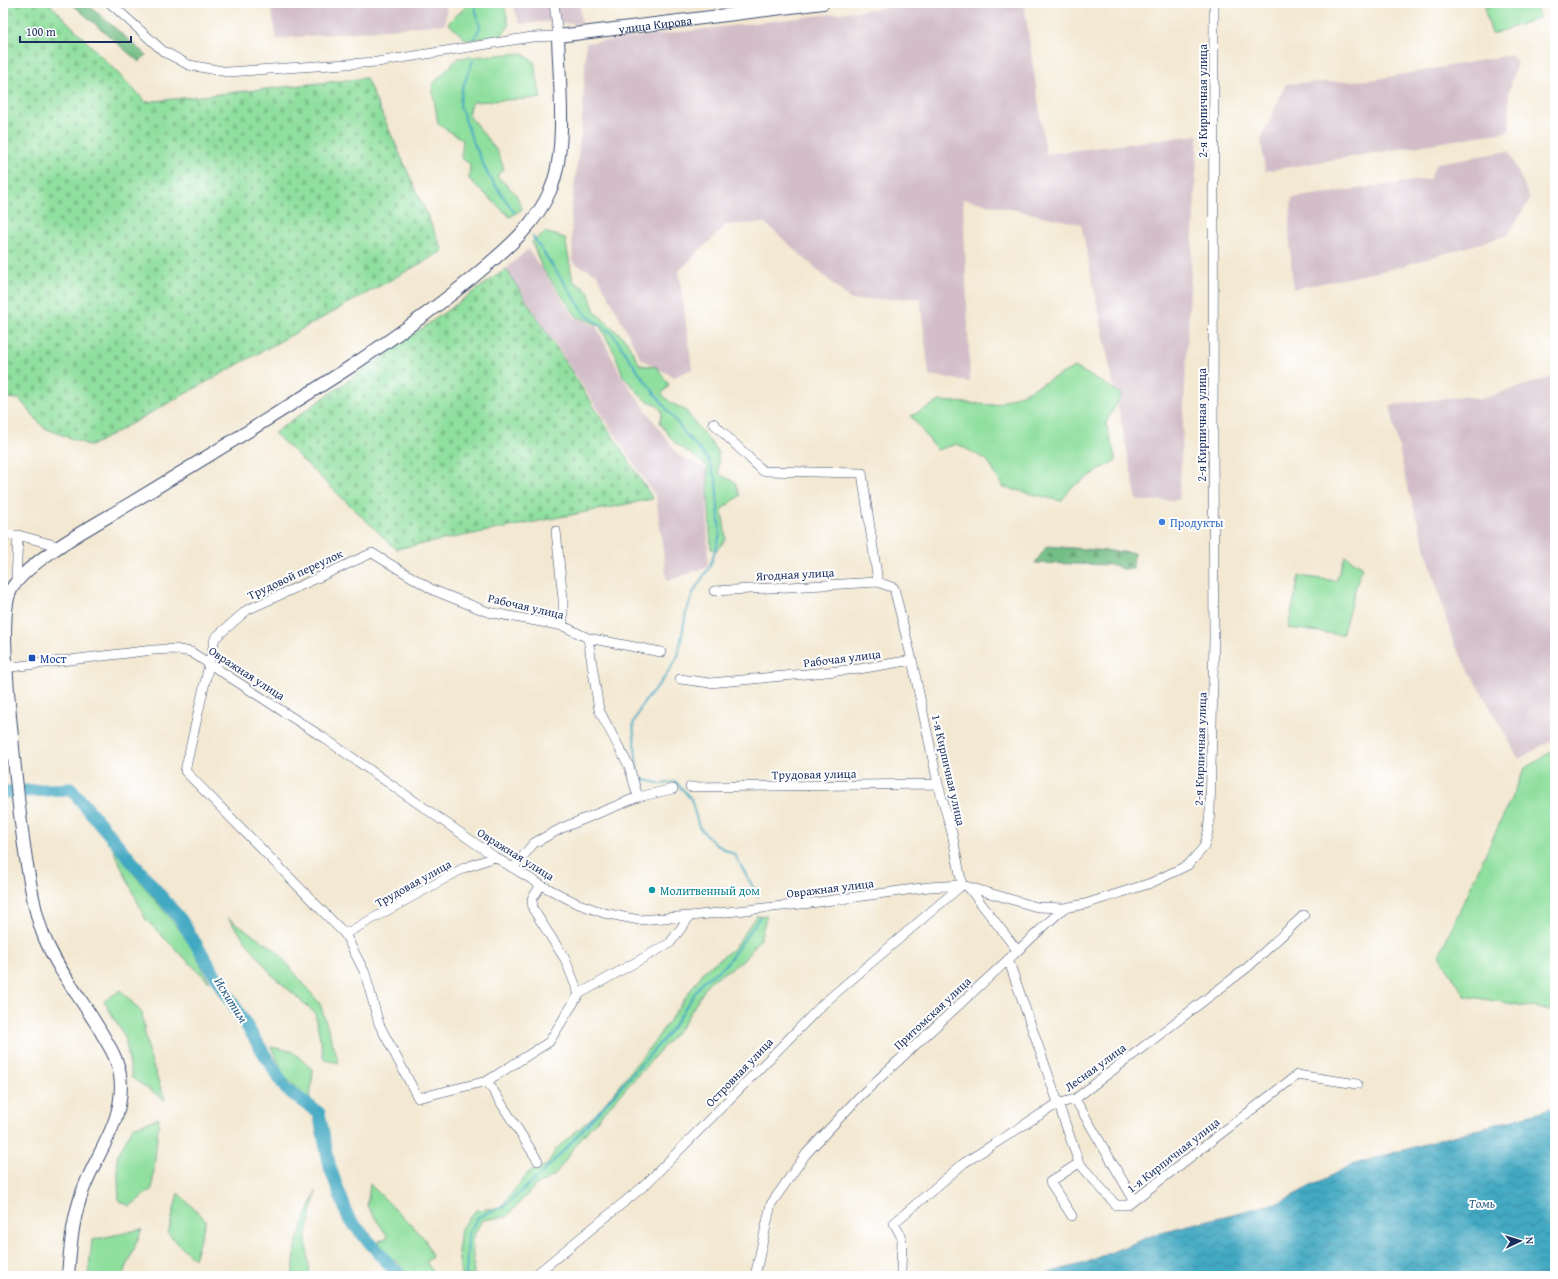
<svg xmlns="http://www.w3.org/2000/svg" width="1558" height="1279" viewBox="0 0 1558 1279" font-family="'Gentium Book Plus',serif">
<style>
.industrial{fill:#d2bdc8}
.green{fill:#8fdf9e;stroke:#55877e}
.forest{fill:url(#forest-firs);stroke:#477672}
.cemetery{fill:url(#cemetery-stones);stroke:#55877e}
.water{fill:url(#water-waves);stroke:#2e6c90}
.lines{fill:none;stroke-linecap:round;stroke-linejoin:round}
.stream{stroke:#42a9c2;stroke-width:2}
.river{stroke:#42a9c2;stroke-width:13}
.minor-casing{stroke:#3b4b6f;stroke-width:10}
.major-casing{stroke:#3b4b6f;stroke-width:14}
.minor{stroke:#fff;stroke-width:9}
.major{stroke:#fff;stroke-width:12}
.shop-dot{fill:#3f7fe0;stroke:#fff;stroke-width:1.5}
.transit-dot{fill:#1a4fb4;stroke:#fff;stroke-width:1.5}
.culture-dot{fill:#0f9aa8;stroke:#fff;stroke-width:1.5}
.labels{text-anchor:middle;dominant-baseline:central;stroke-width:4;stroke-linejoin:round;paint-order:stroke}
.street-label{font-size:12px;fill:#1b2f5e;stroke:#fff}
.shop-label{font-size:12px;fill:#366cbe;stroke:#fff;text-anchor:start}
.transit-label{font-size:12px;fill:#164399;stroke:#fff;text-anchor:start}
.culture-label{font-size:12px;fill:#0d838f;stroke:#fff;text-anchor:start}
.water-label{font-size:13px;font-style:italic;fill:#2b6086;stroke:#fff}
</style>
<defs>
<pattern id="forest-firs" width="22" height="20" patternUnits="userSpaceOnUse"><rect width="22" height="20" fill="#73be85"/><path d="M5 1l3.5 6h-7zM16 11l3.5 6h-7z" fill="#5e9b70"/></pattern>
<pattern id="cemetery-stones" width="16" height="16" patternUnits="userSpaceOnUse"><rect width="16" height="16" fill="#8fdf9e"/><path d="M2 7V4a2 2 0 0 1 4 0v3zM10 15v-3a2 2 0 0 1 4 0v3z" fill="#7bc08a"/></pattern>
<pattern id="water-waves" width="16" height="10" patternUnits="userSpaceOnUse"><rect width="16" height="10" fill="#42a9c2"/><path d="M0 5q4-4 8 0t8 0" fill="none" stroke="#368aa1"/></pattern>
</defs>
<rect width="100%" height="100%" fill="#fff"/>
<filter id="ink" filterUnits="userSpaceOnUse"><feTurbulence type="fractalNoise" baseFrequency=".025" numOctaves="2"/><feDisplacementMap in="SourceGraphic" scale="8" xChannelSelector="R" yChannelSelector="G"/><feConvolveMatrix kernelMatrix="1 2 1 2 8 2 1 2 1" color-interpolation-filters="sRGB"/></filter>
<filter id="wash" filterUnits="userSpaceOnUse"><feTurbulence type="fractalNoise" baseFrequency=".012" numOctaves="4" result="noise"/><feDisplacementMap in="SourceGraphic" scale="16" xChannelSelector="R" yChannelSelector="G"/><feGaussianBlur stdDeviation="0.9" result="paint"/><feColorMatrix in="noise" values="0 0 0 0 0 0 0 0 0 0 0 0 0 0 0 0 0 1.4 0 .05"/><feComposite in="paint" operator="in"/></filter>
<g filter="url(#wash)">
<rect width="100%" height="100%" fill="#f3e8d1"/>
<path class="industrial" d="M270,3H447L445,24L277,39Z
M512,3H580L581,24L543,22L520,24Z
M924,3H1024L1046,154L1198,135L1179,500L1137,501L1081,224L963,199L970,382L929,375L920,298L851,300L765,223L726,225L679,271L692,369L674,377L641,359L597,274L573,263L571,212L582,123L586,43Z
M1511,55L1517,62L1509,92L1510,131L1265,171L1261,139L1286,84L1371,80Z
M1509,151L1530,199L1508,235L1392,269L1293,289L1289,230L1292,198L1429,179L1437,163Z
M528,249L574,317L596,326L622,377L679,456L707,469L708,567L667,581L656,497L506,269Z
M1555,376V738L1519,759L1453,642L1406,482L1390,405L1466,396L1478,400Z"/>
<path class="green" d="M470,3H504L509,26L501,36L466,40L448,23Z
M1499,3H1534L1540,18L1492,34L1484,8Z
M522,53L534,62L541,98L473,102L468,114L497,151L504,168L497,176L516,194L522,209L510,217L469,179L470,164L461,158L463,140L438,124L432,85L458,58Z
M545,232L565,238L573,281L588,291L595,312L626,340L640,365L657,367L669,385L662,394L671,403L685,410L718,452L719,474L735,482L740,496L722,509L726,539L717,550L711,549L707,466L674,442L660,423L662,412L656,404L645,400L623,376L615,354L600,326L576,316L542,268L532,242Z
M1075,367L1122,394L1106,423L1116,460L1072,487L1061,501L1003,487L987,460L957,444L937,450L911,416L940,401L994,405L1022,394Z
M1345,556L1362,566L1342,635L1288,628L1299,576L1336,581Z
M1555,749V1011L1465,996L1439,955L1525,768Z
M112,847L188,940L210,983L146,920Z
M767,915L760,939L743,961L709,982L682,1026L582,1137L554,1176L536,1185L506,1217L482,1220L472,1239L474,1276H461L458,1252L461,1228L476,1210L500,1208L529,1172L547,1165L556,1149L598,1112L657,1038L704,971L734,948L756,916Z
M228,918L276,950L320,1004L339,1063L324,1060L315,1013L272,975Z
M121,990L142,1013L148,1051L165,1100L132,1078L125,1037L104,1001Z
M271,1047L292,1051L313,1070L310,1101L285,1077Z
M159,1118L152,1189L130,1206L119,1201L117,1156L133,1127Z
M370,1184L425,1239L432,1257L426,1262L436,1276H406L397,1261L384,1256L379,1241L388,1237L367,1206Z
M316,1191L306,1237L310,1276H292L297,1241Z
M178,1193L206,1220L194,1259L168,1234Z
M142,1229L123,1276H88L92,1240Z"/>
<path class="forest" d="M71,3H86L146,55L139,62Z
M1047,546L1134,553L1133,569H1121L1115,565L1035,563Z"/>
<path class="cemetery" d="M3,3H49L146,102L366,78L443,251L91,446L44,428L19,399L3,398Z
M506,269L653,499L396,549L274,433Z"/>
<path class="water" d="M1555,1107V1276H1045L1047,1273L1085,1263L1161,1232L1280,1202L1351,1165Z"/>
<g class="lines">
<path class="stream" d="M473,40L480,28L474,3
M473,61L462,89L460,105L472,139L488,175L514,212
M533,237L586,315L612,333L637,370L687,436L708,459L716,480L720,535L710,566L694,591L686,613L678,656L665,677L642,705L633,724L638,778L661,784L676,782L691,799L699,827L715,844L735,855L758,896
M466,1276L468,1234L478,1217L506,1205L540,1175L568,1146L669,1033L702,982L725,966L760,917"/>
<path class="river" d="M3,792L71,789L181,920L286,1089L319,1113L330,1168L349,1219L393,1269L401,1276"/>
</g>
</g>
<g filter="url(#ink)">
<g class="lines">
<g class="minor-casing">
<path id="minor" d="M110,3L163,51L189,65L228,72L377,62L532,37L558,36L554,3
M713,423L763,471L862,473L878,582
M556,531L563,599V626
M3,535H18L58,546
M16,581L18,535
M714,591L878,582L894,588L912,660L938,784L952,833L962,885
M588,638L599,710L629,766L638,797
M661,652L588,638L563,626L488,612L433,590L372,553L247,610L215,638L185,771L345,934L365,973L379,1024L418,1098L487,1081L549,1042L579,994L670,943L690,916
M3,668L153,650L174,649L191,652L324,738L495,857L541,885L576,903L604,913L639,920L690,916L811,903L929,887L962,885L1037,907L1064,908
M680,679L710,683L859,669L912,660
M690,787L938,784
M513,868L534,843L562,828L638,797L673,789
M541,885L532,899L533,909L565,959L579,994
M969,888L1017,950
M345,934L464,868L495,857
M1008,959L1079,1163L1116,1205H1128L1297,1075L1357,1084
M487,1081L538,1161
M1075,1099L1134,1200
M1072,1216L1050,1182L1079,1163
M901,1272L902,1238L894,1223L964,1163L1057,1104L1075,1099L1248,967L1304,915
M534,1276L645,1185L824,1003L962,885
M755,1276L771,1204L806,1154L859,1097L1064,908L1085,904L1151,883L1188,865L1204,847L1208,832L1210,811L1214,638L1213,444L1214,3"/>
</g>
<g class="major-casing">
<g id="major">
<path id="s1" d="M68,1276C70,1250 72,1224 80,1199C92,1157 127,1122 120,1075C118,1059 109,1046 101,1032C83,1001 59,972 45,939C36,918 32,893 28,871C19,820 15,768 10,716C8,688 0,616 10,592C22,564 94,525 121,509C197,463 272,417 347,369C395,337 441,305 485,267C511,245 536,223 550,191C568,150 559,81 558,36L823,3"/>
</g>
</g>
<use href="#minor" class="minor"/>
<use href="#major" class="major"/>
</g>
</g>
<circle class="shop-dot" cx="1162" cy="522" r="4"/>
<rect class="transit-dot" x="28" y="654" width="8" height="8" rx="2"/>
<circle class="culture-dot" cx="652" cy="890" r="4"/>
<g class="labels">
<g class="street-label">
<text stroke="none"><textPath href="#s1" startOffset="1650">улица Кирова</textPath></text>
<text transform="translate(1202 101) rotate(-90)">2-я Кирпичная улица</text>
<text transform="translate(1201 425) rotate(-90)">2-я Кирпичная улица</text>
<text transform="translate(295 574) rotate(-25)">Трудовой переулок</text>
<text transform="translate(795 574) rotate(-3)">Ягодная улица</text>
<text transform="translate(526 606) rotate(13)">Рабочая улица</text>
<text transform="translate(842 658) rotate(-7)">Рабочая улица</text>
<text transform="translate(247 673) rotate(33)">Овражная улица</text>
<text transform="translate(1200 749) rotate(-88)">2-я Кирпичная улица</text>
<text transform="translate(949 770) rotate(77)">1-я Кирпичная улица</text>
<text transform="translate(814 774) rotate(-1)">Трудовая улица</text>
<text transform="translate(516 854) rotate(32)">Овражная улица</text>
<text transform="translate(413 883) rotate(-29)">Трудовая улица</text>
<text transform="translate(830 888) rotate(-7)">Овражная улица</text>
<text transform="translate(932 1013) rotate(-43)">Притомская улица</text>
<text transform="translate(1095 1067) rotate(-36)">Лесная улица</text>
<text transform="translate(739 1072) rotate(-46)">Островная улица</text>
<text transform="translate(1173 1155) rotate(-38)">1-я Кирпичная улица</text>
</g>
<g class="shop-label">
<text x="1170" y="522">Продукты</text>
</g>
<g class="transit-label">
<text x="40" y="658">Мост</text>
</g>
<g class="culture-label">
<text x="660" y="890">Молитвенный дом</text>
</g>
<g class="water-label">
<text transform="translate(231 1000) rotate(58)">Искитим</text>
<text x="1482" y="1203">Томь</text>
</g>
</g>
<rect width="1558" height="1279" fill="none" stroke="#fff" stroke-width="16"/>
<g transform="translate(1520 1241) rotate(86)" stroke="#ffffff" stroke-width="3" paint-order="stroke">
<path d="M0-3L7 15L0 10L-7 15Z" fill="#1b2f5e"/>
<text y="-6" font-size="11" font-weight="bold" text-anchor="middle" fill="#1b2f5e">N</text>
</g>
<path d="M20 36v6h111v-6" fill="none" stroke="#1b2f5e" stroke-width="2"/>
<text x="26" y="36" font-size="12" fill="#1b2f5e" stroke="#ffffff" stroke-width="3" paint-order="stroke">100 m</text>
</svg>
